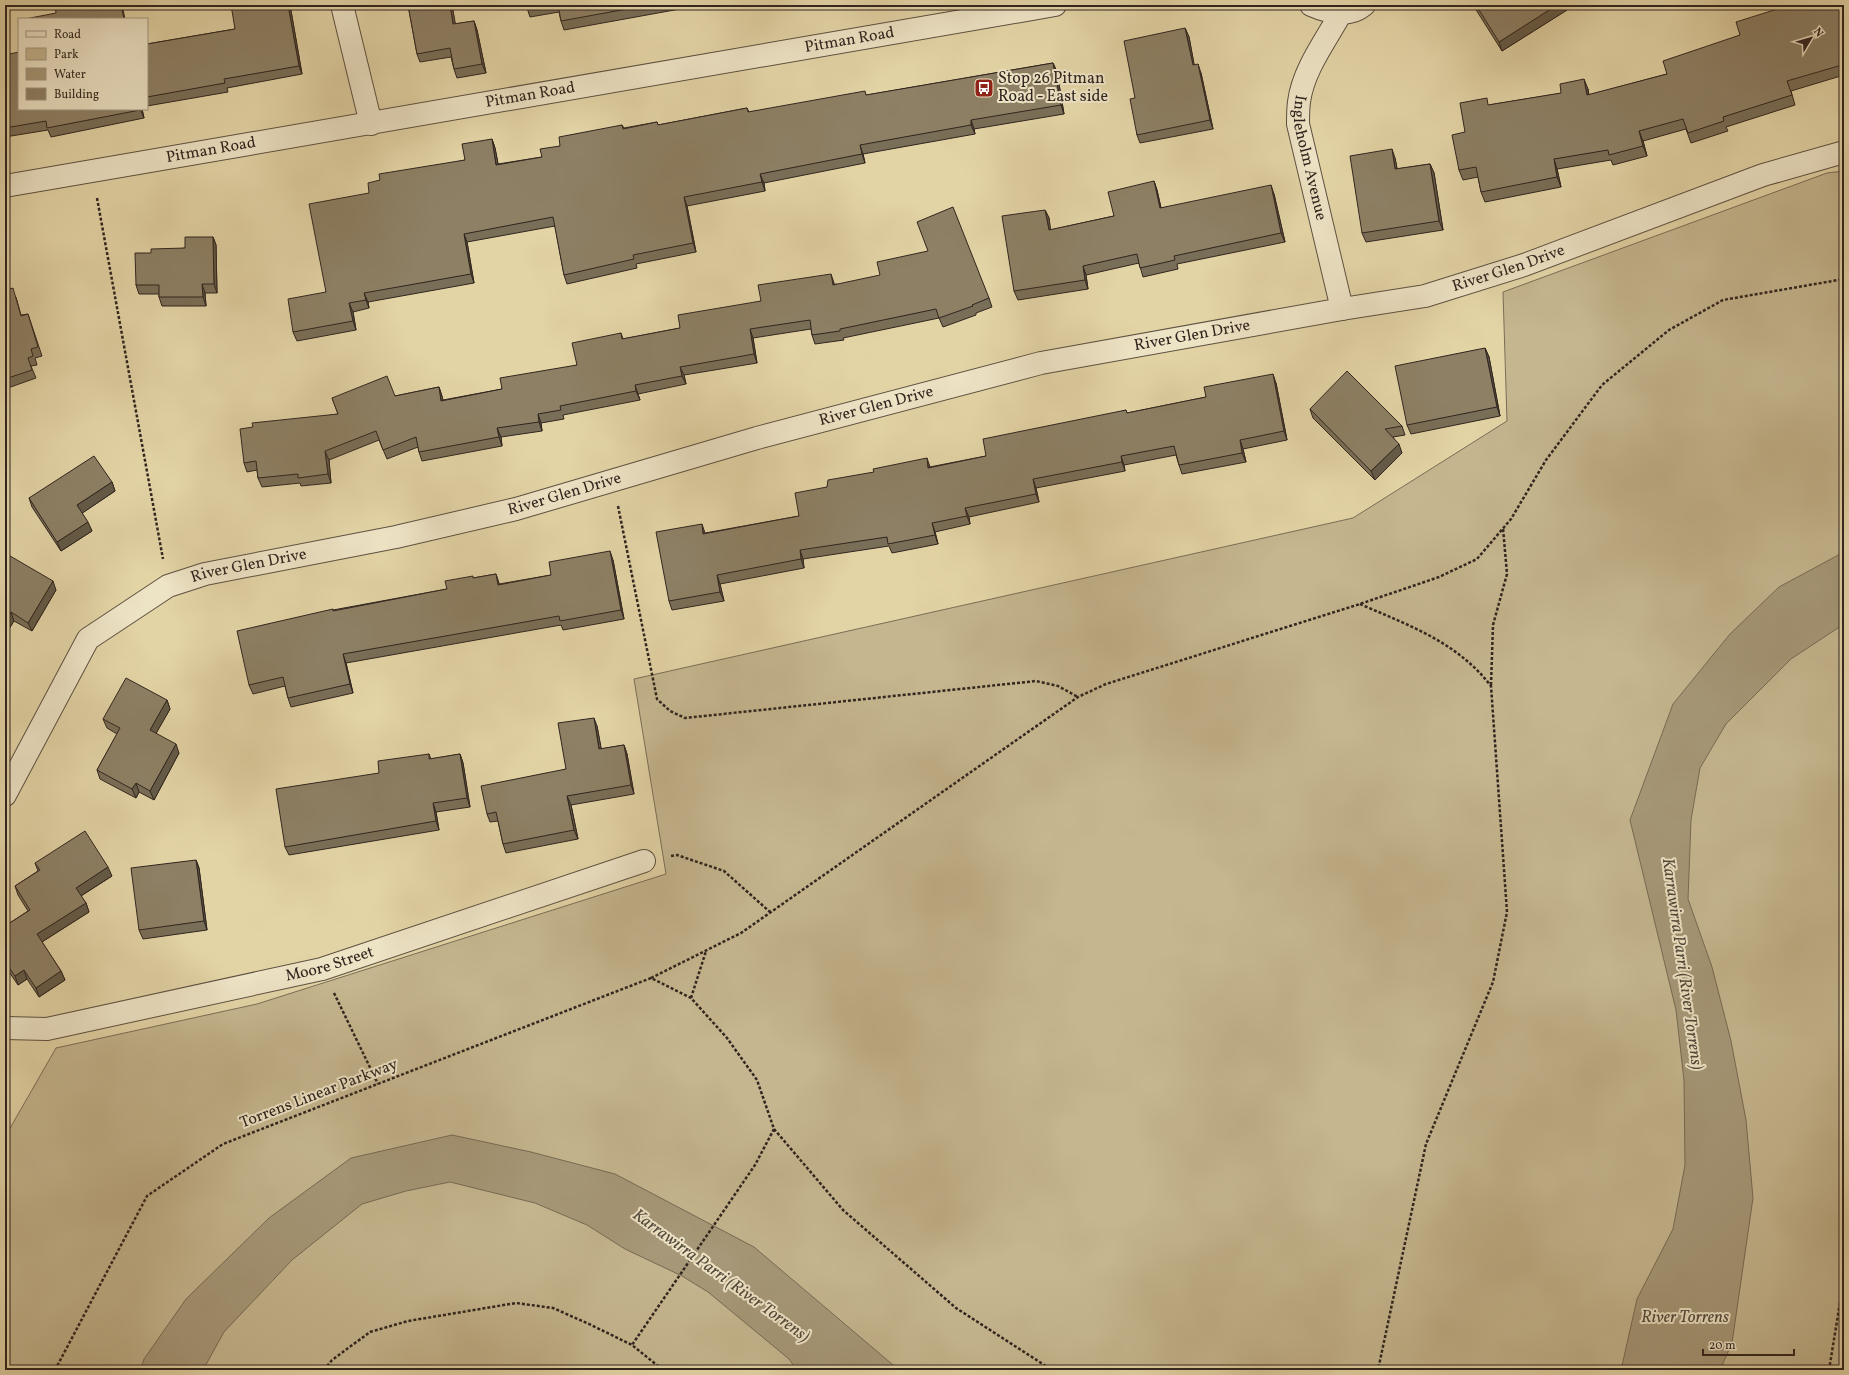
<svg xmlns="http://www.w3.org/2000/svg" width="1849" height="1375" viewBox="0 0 1849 1375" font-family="Vollkorn,serif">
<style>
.green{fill:#c5b68f;stroke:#7a6e57}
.water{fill:#a69878;stroke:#776a54}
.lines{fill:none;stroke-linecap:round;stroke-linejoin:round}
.minor-casing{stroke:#5d5141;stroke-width:24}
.path{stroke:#30251f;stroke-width:2.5;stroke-dasharray:3 2;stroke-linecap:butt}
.minor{stroke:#ede3c5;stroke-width:22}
.wall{fill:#796e57;stroke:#30251f}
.shaded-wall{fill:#635a47;stroke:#30251f}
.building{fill:#8d8065;stroke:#30251f}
.labels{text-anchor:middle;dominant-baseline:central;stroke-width:4;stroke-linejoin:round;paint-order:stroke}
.street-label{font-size:16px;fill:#30251f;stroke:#ede3c5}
.poi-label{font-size:16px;fill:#30251f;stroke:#ede3c5;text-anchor:start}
.water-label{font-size:17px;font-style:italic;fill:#53483a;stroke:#ede3c5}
</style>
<rect width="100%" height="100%" fill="#e3d4a6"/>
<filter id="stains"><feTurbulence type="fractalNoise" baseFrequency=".005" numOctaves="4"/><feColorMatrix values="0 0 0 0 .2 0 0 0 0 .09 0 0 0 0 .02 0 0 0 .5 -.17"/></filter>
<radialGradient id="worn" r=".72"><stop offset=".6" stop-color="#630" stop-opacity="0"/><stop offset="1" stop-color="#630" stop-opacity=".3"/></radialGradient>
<path class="green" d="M1844,171V1370H5V1137L56,1048L257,1004L666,874L634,679L1353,518L1507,421L1503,292L1827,173Z"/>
<path class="water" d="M1844,552V624L1791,659L1726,724L1700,768L1691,820L1688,899L1712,967L1731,1041L1746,1120L1753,1198L1732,1343L1720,1370H1621L1637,1299L1673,1229L1685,1165L1684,1080L1676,1010L1630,820L1673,704L1730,634L1779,587Z
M452,1135L531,1152L615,1174L754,1247L899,1370H797L789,1359L708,1292L682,1276L625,1249L587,1225L535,1203L450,1182L406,1191L362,1204L292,1260L224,1332L203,1370H140L144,1359L186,1299L269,1218L351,1158Z"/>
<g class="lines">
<g class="minor-casing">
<g id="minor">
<path d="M342,5L371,124"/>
<path d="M1311,5C1327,12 1349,18 1364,5"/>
<path id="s1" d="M1341,13C1326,40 1303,70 1299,102C1298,109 1298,116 1298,124L1342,309"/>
<path id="s2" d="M5,186L1055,5"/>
<path id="s3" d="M5,795L88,639L168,586L205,574L396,537L516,509L757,438L1041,363L1342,309L1425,296L1524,265L1763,175L1844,152"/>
<path id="s4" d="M5,1028L47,1029L322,969L644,861"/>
</g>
</g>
<path class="path" d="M97,198L163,559
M618,506L657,699L670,711L685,718L1036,681L1058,686L1078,697
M1360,604C1410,626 1457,642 1491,686L1507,912L1493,982L1426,1144L1378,1370
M1491,685L1493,625L1507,574L1503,528
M671,856L677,855L724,871L770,912
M651,978L741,933L1078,697L1106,684L1360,604L1439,577L1477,559L1511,519L1546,460L1602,385L1669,330L1723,300L1844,279
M334,993L378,1084
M691,998L706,951
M774,1129L843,1210L956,1308L1052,1370
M55,1370L147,1196L223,1144L651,978L691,998L727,1038L757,1080L774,1129L755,1165L632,1345
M324,1370L332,1360L370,1332L408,1321L516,1303L553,1308L589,1324L632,1345L663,1370
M1829,1370L1844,1278"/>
<use href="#minor" class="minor"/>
</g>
<path class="wall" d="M290,5L302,74L227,88L228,92L147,106V44L235,29Z
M408,5H452L455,24L474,21L477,30L486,73L457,78L454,69L451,57L420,62L417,54Z
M526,5H702L564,30L561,21L559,12L530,17Z
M1473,5H1565L1567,10L1502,51Z
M1844,5V75L1791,91L1795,105L1726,127L1728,131L1691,143L1686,129L1643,141L1647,156L1613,165L1611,160L1557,169L1561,187L1485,202L1481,192L1478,177L1463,180L1459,170L1465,132L1489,105L1588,89L1589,95L1667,74L1740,35Z
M1185,28L1189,37L1194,65L1201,73L1213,129L1140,143L1137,135L1135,98Z
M5,55L19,109H142L144,118L51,137L48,130L5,137Z
M1053,63L1057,72L1064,114L974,129L975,134L863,154L865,163L764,183L765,191L687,206L696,252L636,264L637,268L567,284L564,275L555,226L467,242L474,283L368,302L369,308L353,312L356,330L297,341L293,332L326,292L369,193L380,180L465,160L492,139L495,148L498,164L542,157L560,146L622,125L624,128L657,122L658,125L747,108L749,112L867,95Z
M1395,158L1397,169L1430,164L1434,173L1443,230L1366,242L1362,233Z
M1154,181L1157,190L1161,208L1274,194L1285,242L1177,264L1178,269L1143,277L1139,263L1086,275L1088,289L1018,300L1014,291L1045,210L1049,218L1050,230L1114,216Z
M213,237L216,245L217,293H205L206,306H162L159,297V294H139L136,285L151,253L185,248Z
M834,284L989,298L992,307L976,313V315L943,327L939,318L843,338L844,340L815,344L812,335L811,329L753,338L757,363L684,375L686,384L638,394L640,400L563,415L564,419L541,423L542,431L501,437L502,446L422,461L419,452L418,447L387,459L379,440L329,460L331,483L301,486L300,483L262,487L258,478L257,470L247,472L244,463L253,427L338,414L332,398L395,396L439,387L443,400L502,389L577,365L621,333L623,339L680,328L761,301Z
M5,285L7,290L16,297L21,315L28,314L42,356L35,358L37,365L31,366L36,378L5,389Z
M1485,348L1489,357L1500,416L1411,434L1407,425Z
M1276,383L1287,440L1243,449L1246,462L1182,474L1179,465L1176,455L1124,465L1125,471L1036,488L1039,502L969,517L970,524L935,532L938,544L892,553L889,546L803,559L804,568L720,584L724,601L672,610L669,601L705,533L799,516L827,487L986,456L1126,410L1127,413Z
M1310,409L1402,426L1405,435L1393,437L1402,453L1375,480L1313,418Z
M112,482L115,491L82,513L92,531L61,551L32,507L29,498Z
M5,553L56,590L32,631L14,621L5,635Z
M613,560L624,619L563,630L561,625L346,663L353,693L291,707L288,698L285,686L253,694L249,685L333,610L447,589L473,578L496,574L499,584L551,575Z
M167,700L170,709L156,733L179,753L154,800L139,792L136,798L100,779L97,770L117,734L107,728L103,719Z
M597,726L601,749L624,745L627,754L634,794L571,805L578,839L506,853L503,844L498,821L490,822L487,814L566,769Z
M429,754L431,759L460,754L463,763L470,807L436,812L439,830L289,855L285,847L379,773Z
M196,860L199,868L207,930L143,939L139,930Z
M35,863L112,876L81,896L86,903L89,912L42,942L61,971L65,980L39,997L27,979L18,985L5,966V926L28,911L18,895L15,886L38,871Z"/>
<path class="shaded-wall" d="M121,5H122L125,19H124Z
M288,5H290L302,74L299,66Z
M450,5H452L457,33L453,24Z
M1557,5H1565L1567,10L1502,51L1499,42Z
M474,21L477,30L486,73L482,64Z
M1185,28L1189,37L1196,74L1193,65Z
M1053,63L1057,72L1064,114L1061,105Z
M1198,64L1201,73L1213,129L1210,120Z
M1584,79L1588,89L1590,105L1587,95Z
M140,109H142L144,118Z
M971,120L974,129L975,134L971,125Z
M1639,131L1643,141L1647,156L1643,146Z
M492,139L495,148L500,174L496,165Z
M860,145L863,154L865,163L862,154Z
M1392,149L1395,158L1399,178L1395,169Z
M1554,159L1557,169L1561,187L1557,177Z
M1430,164L1434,173L1443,230L1439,221Z
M760,174L764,183L765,191L762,182Z
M1154,181L1157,190L1163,217L1160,208Z
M1271,185L1274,194L1285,242L1281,233Z
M684,197L687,206L696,252L693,243Z
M1045,210L1049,218L1052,239L1049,230Z
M464,234L467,242L474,283L471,274Z
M213,237L216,245L217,293L214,284Z
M1083,266L1086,275L1088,289L1085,280Z
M831,274L834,283L836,294L833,285Z
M202,284L205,293L206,306L203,297Z
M364,293L368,302L369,308L366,300Z
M349,303L353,312L356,330L353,321Z
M750,329L753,338L757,363L754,354Z
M1485,348L1489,357L1500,416L1497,407Z
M680,367L684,375L686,384L682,376Z
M1273,374L1276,383L1287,440L1284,431Z
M635,385L640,400L636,391Z
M439,387L442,396L445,410L441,401Z
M538,414L541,423L542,431L539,422Z
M497,428L501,437L502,446L499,437Z
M1240,440L1243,449L1246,462L1242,453Z
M1399,444L1402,453L1375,480L1371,471Z
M325,451L329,460L331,483L328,474Z
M1121,456L1124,465L1125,471L1122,462Z
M927,458L930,467L928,468Z
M1033,479L1036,488L1039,502L1036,494Z
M112,482L115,491L81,514L77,505Z
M965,508L969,517L970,524L967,516Z
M88,522L92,531L61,551L57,542Z
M932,523L935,532L938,544L935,535Z
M702,524L705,533L707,542L703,534Z
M800,550L803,559L804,568L801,559Z
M610,551L613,560L624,619L621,610Z
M496,574L499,583L501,594L498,585Z
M717,575L720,584L724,601L720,592Z
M53,581L56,590L32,631L28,623Z
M11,612L14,621L5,635V621Z
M343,654L346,663L353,693L350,684Z
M167,700L170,709L153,739L150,730Z
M594,718L597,726L603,758L599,749Z
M176,744L179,753L154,800L150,791Z
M624,745L627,754L634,794L631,785Z
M460,754L463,763L470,807L467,798Z
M136,783L139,792L136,798L132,789Z
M567,796L571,805L578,839L574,830Z
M433,803L436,812L439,830L436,821Z
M196,860L199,868L207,930L204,921Z
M108,867L112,876L79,897L76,888Z
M86,903L89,912L40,943L37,934Z
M24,970L27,979L18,985L15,976Z
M61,971L65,980L39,997L36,988Z"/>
<path class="building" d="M55,5H121L124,19H25L56,13Z
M231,5H288L299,66L224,79L225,83L147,97V44L235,29Z
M408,5H450L453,24L474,21L482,64L454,69L450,48L417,54Z
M526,5H544L526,8Z
M558,5H649L561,21Z
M1476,5H1557L1499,42Z
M1790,5H1844V72L1842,65L1787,81L1792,95L1723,117L1724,121L1688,133L1683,119L1639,131L1643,146L1609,155L1608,150L1554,159L1557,177L1481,192L1476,167L1459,170L1452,135L1465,132L1460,103L1487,98L1488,105L1561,93L1560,84L1584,79L1587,95L1667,74L1663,61L1740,35L1736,22Z
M1185,28L1193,65L1198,64L1210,120L1137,135L1130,99L1135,98L1124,41Z
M19,52V109H140V110L47,128L46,121L5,128V55Z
M1053,63L1061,105L971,120V125L860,145L862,154L760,174L762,182L684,197L693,243L633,255L634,259L564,275L553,217L464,234L471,274L364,293L366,300L349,303L353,321L293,332L288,299L326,292L309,204L369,193L368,183L380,180L379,174L465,160L462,144L492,139L496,165L542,157L540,149L560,146L559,137L622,125L623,129L657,122L658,125L747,108L748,112L865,91L866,95Z
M1392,149L1395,169L1430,164L1439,221L1362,233L1350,156Z
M1154,181L1160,208L1271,185L1281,233L1174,256L1175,260L1140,268L1137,254L1083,266L1085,280L1014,291L1002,216L1045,210L1049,230L1114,216L1108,192Z
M953,207L989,298L972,305L973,306L939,318L936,309L840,329V331L812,335L810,320L750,329L754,354L680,367L682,376L635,385L636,391L560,406L561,410L538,414L539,422L497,428L499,437L419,452L416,437L383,450L376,431L325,451L328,474L298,478V474L258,478L256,461L244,463L240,429L253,427L252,423L338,414L332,398L387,376L395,396L439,387L441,401L502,389L500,378L577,365L572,343L621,333L622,339L680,328L678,315L761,301L758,285L831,274L833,285L880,275L877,262L928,251L917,222Z
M185,237H213L214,284H202L203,297H159V285H136L135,253H151V249L185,248Z
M5,285L6,290L13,288L21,316L28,314L38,347L31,349L33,356L28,358L32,370L5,379Z
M1485,348L1497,407L1407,425L1395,366Z
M1347,371L1402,426L1385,429L1399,444L1371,471L1310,409Z
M1273,374L1284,431L1240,440L1242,453L1179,465L1174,446L1121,456L1122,462L1033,479L1036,494L965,508L967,516L932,523L935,535L888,544L887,537L800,550L801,559L717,575L720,592L669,601L656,532L702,524L703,534L799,516L795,493L827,487L828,480L874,472L873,469L927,458L928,468L986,456L983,439L1126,410L1127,413L1206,397L1204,387Z
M94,456L112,482L77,505L88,522L57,542L29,498Z
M610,551L621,610L560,621L559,616L343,654L350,684L288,698L283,677L249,685L237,631L333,609V611L447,589L445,581L473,576V578L496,574L498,585L551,575L549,562Z
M5,553L53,581L28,623L11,612L5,621Z
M126,678L167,700L150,730L176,744L150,791L136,783L132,789L97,770L120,728L103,719Z
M594,718L599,749L624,745L631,785L567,796L574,830L503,844L496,812L487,814L481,786L566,769L558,723Z
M429,754V759L460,754L467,798L433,803L436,821L285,847L276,789L379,773L378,761Z
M85,831L108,867L76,888L86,903L37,934L61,971L36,988L24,970L15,976L5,962V926L30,910L15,886L40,870L35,863Z
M196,860L204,921L139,930L131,868Z"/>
<defs>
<g id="bus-square" transform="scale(1)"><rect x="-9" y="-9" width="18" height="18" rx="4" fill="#8f2418" stroke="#ede3c5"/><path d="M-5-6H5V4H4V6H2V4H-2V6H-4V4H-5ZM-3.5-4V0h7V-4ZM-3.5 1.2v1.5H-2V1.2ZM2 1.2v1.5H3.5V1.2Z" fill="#fff"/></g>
</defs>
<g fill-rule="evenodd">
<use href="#bus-square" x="984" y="88"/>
</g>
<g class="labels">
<g class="street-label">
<text stroke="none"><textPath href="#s2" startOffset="857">Pitman Road</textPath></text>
<text stroke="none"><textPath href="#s2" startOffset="533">Pitman Road</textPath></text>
<text stroke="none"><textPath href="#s2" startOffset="209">Pitman Road</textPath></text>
<text stroke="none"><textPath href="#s1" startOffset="156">Ingleholm Avenue</textPath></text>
<text stroke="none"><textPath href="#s3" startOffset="1652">River Glen Drive</textPath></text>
<text stroke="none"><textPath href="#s3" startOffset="1328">River Glen Drive</textPath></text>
<text stroke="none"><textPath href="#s3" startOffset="1004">River Glen Drive</textPath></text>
<text stroke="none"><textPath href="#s3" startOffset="680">River Glen Drive</textPath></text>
<text stroke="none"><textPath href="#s3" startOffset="356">River Glen Drive</textPath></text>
<text stroke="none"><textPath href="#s4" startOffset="332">Moore Street</textPath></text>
<text transform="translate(319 1094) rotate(-21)">Torrens Linear Parkway</text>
</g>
<g class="poi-label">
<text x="998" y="79">Stop 26 Pitman<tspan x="998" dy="18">Road - East side</tspan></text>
</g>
<g class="water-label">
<text transform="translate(1682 964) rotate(82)">Karrawirra Parri (River Torrens)</text>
<text transform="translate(721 1276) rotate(36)">Karrawirra Parri (River Torrens)</text>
<text x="1685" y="1317">River Torrens</text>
</g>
</g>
<rect width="1849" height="1375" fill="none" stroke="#e3d4a6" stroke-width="20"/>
<rect x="6" y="6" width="1837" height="1363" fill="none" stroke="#30251f" stroke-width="2"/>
<rect x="10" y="10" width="1829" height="1355" fill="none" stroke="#30251f"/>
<rect x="18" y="18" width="130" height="92" fill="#ede3c5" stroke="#a19783"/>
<rect x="26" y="31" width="20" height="6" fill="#ede3c5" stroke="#a19783"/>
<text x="54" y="38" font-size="12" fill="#30251f">Road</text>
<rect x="26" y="48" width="20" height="12" fill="#c5b68f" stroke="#a19783"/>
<text x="54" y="58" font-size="12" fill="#30251f">Park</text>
<rect x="26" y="68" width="20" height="12" fill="#a69878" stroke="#a19783"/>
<text x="54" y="78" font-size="12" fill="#30251f">Water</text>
<rect x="26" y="88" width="20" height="12" fill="#8d8065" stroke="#a19783"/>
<text x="54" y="98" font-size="12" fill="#30251f">Building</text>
<g transform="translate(1811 38) rotate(52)" stroke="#ede3c5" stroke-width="3" paint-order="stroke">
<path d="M0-3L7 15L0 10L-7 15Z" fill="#30251f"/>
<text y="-6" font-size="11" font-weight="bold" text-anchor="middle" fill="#30251f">N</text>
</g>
<path d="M1703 1349v6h91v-6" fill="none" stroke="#30251f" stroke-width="2"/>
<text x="1709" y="1349" font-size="12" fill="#30251f" stroke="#ede3c5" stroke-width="3" paint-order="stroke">20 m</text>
<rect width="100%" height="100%" filter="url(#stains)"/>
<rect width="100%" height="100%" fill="url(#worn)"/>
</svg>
